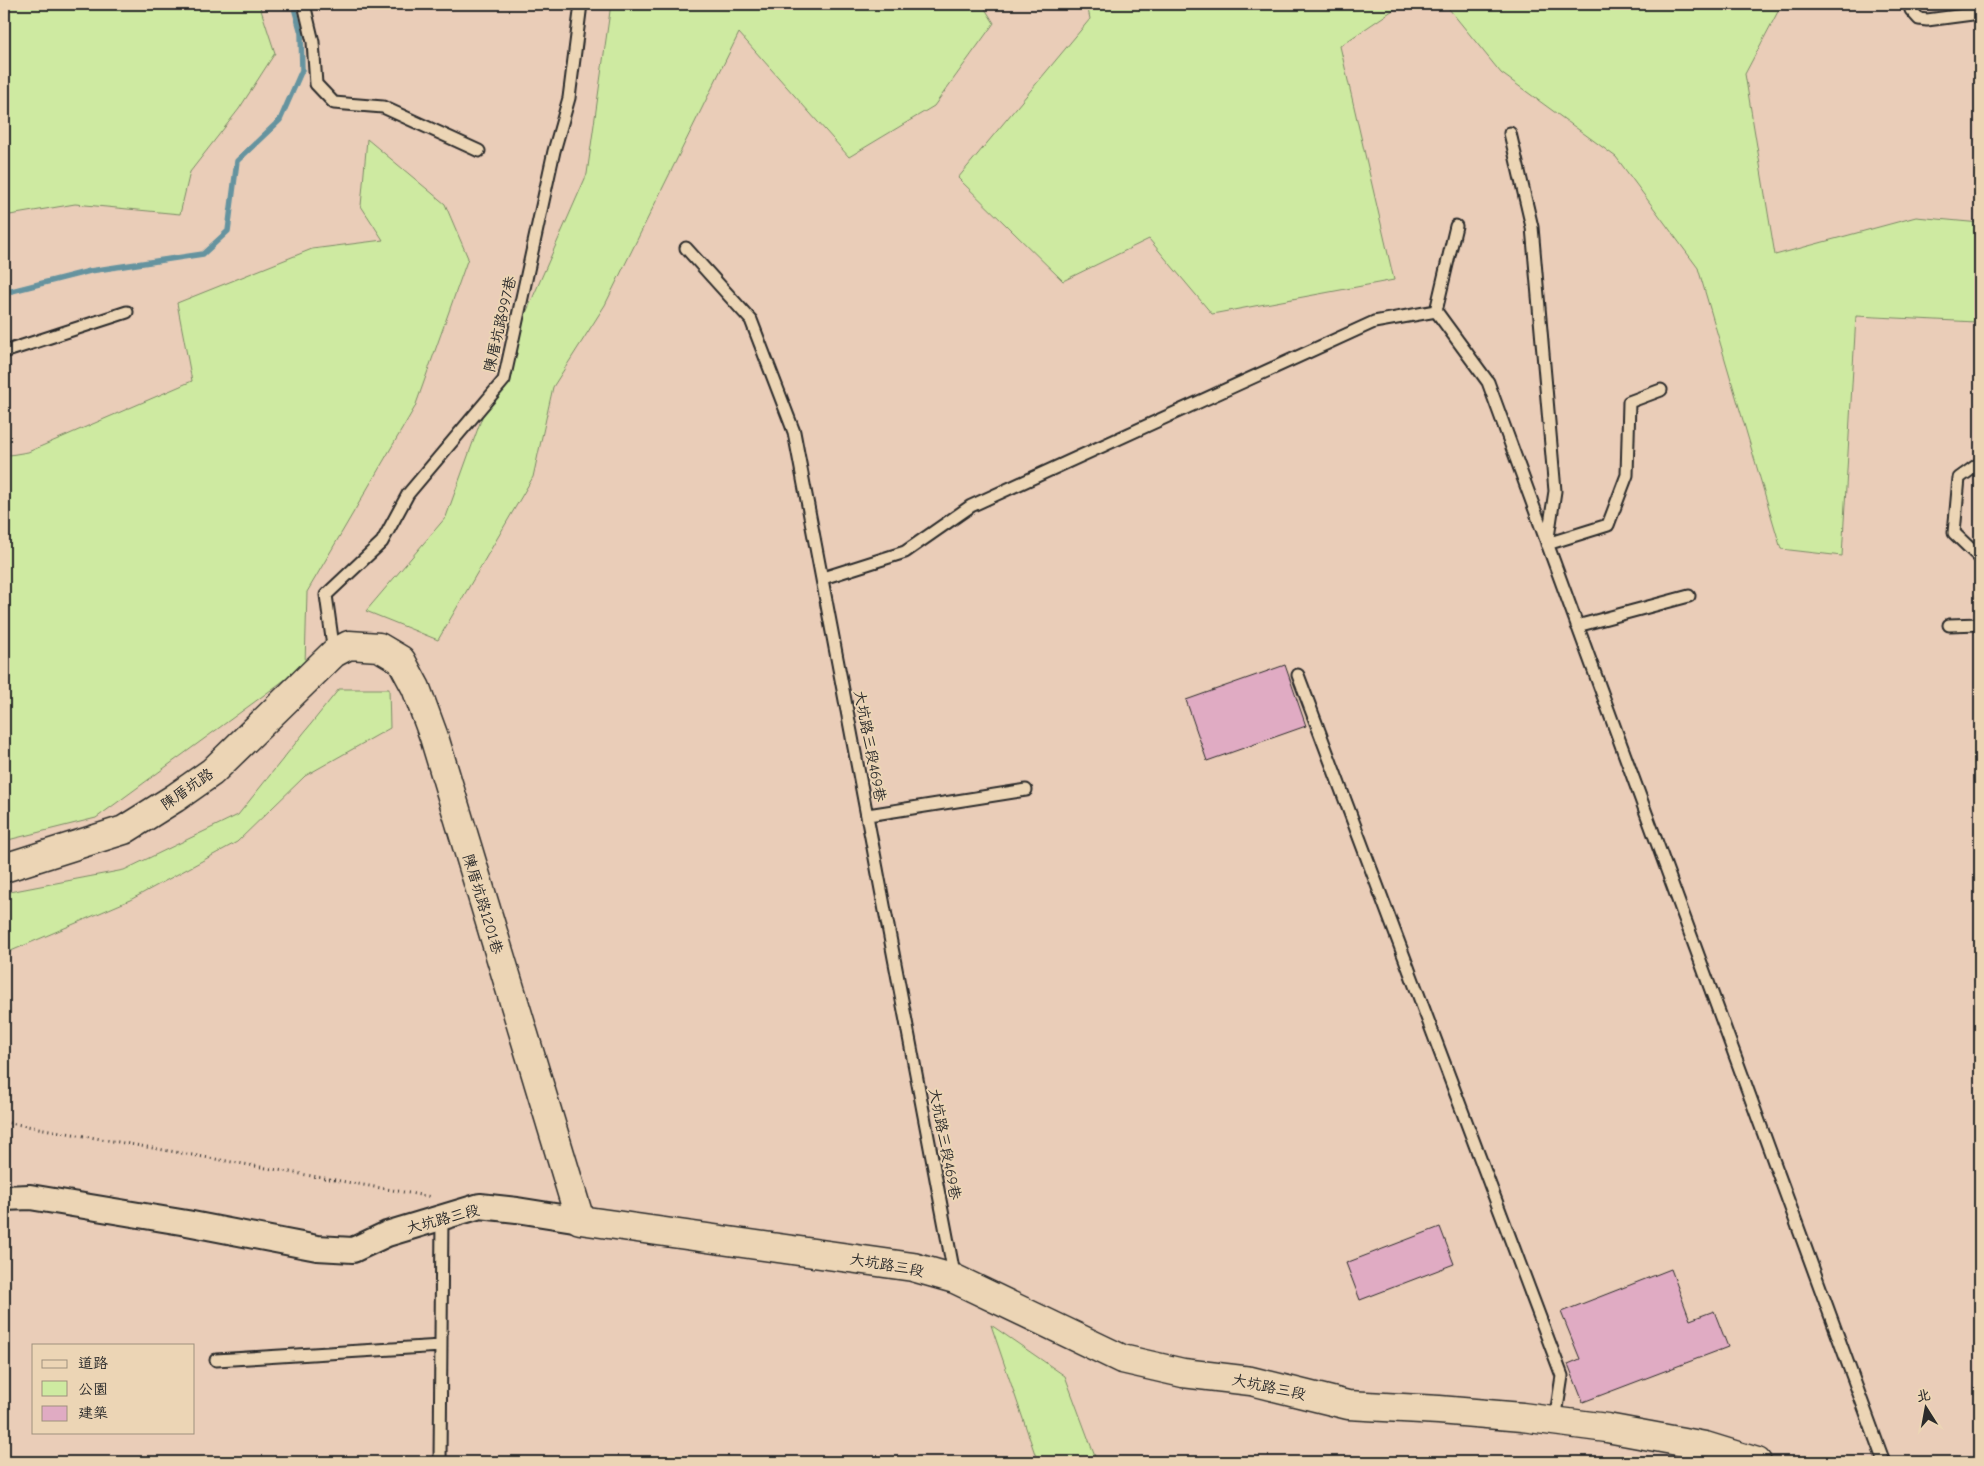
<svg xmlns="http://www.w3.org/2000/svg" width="1984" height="1466" viewBox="0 0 1984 1466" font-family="'Comic Neue','LXGW WenKai TC',sans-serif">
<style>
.green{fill:#ceeaa1;stroke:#7c8a66}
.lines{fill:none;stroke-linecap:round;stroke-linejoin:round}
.stream{stroke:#65939f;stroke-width:5.5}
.building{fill:#e0abc3;stroke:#2b2b2b}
.lane-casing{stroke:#2b2b2b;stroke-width:15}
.street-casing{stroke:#2b2b2b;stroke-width:28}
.secondary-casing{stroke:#2b2b2b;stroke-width:31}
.path{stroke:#2b2b2b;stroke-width:3;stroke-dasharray:1 4;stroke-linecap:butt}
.lane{stroke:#ecd5b5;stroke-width:11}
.street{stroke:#ecd5b5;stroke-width:24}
.secondary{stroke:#ecd5b5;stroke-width:28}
.labels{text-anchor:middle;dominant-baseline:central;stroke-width:4;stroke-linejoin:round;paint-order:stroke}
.street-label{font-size:15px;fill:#2b2b2b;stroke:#ecd5b5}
</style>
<rect width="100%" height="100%" fill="#eacdb8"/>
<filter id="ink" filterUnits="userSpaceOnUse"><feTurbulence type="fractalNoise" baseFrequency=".02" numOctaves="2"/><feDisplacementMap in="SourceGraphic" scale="10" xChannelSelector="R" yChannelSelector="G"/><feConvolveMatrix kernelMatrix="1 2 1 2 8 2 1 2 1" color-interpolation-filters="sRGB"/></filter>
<g filter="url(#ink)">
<path class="green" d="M4,4H259L275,53L239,109L190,172L180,214L75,204L4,216Z
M611,4H982L994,23L934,106L849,157L739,33L605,305L553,387L533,477L438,640L366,611L446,517L490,395L587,174Z
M1087,4H1402L1340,46L1394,280L1212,314L1149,239L1063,281L958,178L1090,19Z
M1445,4H1782L1745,74L1775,255L1916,217L1980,223V282L1976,322L1856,316L1842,556L1781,549L1698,268L1616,157L1501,73Z
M367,139L445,204L468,258L415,407L307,592L305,665L96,818L4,841V456L28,452L192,381L177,303L312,249L383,240L361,206Z
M339,689H389L390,728L305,776L237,842L130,900L4,954V893L124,870L238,815Z
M991,1325L1065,1376L1097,1462H1033L1036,1457Z"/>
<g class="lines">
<path class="stream" d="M4,293L90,271L203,254L228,231L237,161L280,120L302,70L301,33L293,4"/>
</g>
<path class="building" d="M1285,665L1306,726L1207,761L1186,700Z
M1440,1227L1454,1264L1360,1300L1346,1263Z
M1671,1269L1690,1320L1714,1311L1728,1347L1583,1402L1568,1364L1580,1359L1561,1312Z"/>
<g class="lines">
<g class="lane-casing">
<path id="lane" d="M304,4L313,42L316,84L334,103L383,107L479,151
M1910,4L1911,10L1919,19L1927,20L1980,13
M1510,133L1532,227L1555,491L1547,544L1608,525L1627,475L1629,402L1661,390
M686,248L751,320L794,432L955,1279
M1436,311L1456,226
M4,352L127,312
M1980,463L1959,478L1954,533L1980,558
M823,578L905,552L971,506L1374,322L1436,311L1488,382L1884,1462
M1949,625L1980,624
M1577,626L1689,596
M334,653L326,595L382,542L408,494L504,380L554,151L569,98L581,4
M1298,675L1562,1376L1555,1421
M868,815L1026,790
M216,1360L441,1346
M440,1462L442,1217"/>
</g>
<g class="street-casing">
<path id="street" d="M4,1198L30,1197L187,1223L317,1248L353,1250L387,1234L480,1206L517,1210L580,1220"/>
</g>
<g class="secondary-casing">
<path id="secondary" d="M4,868L124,830L175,798L212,772L334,653L349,645L379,647L401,660L416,688L434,737L580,1220L913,1267L955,1279L1122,1359L1183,1373L1251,1381L1348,1405L1439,1410L1522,1417L1607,1428L1705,1446L1757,1462"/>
</g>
<path class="path" d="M4,1122L432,1197"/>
<use href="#lane" class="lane"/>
<use href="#street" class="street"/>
<use href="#secondary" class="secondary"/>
</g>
</g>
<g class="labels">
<g class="street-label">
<text transform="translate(500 324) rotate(-77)">陳厝坑路997巷</text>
<text transform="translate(870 746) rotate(79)">大坑路三段469巷</text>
<text transform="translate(187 789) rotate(-35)">陳厝坑路</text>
<text transform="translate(483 904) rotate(73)">陳厝坑路1201巷</text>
<text transform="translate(945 1144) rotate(79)">大坑路三段469巷</text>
<text transform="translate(443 1219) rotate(-15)">大坑路三段</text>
<text transform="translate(887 1265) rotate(10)">大坑路三段</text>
<text transform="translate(1269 1387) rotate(12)">大坑路三段</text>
</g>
</g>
<rect width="1984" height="1466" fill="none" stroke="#ecd5b5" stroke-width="20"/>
<rect x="10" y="10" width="1964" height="1446" fill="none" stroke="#2b2b2b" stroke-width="2" filter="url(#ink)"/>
<rect x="32" y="1344" width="162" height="90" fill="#ecd5b5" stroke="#9f917e"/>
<rect x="42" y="1360" width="25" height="8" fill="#ecd5b5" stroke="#9f917e"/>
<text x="78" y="1368" font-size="15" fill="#2b2b2b">道路</text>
<rect x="42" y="1381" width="25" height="15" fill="#ceeaa1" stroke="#9f917e"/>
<text x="78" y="1394" font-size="15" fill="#2b2b2b">公園</text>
<rect x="42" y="1406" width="25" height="15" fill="#e0abc3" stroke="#9f917e"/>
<text x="78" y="1418" font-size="15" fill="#2b2b2b">建築</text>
<g transform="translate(1926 1408) rotate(349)" stroke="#ecd5b5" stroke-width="4" paint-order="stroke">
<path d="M0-4L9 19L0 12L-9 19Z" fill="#2b2b2b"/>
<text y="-8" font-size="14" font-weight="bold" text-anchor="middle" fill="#2b2b2b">北</text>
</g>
</svg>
